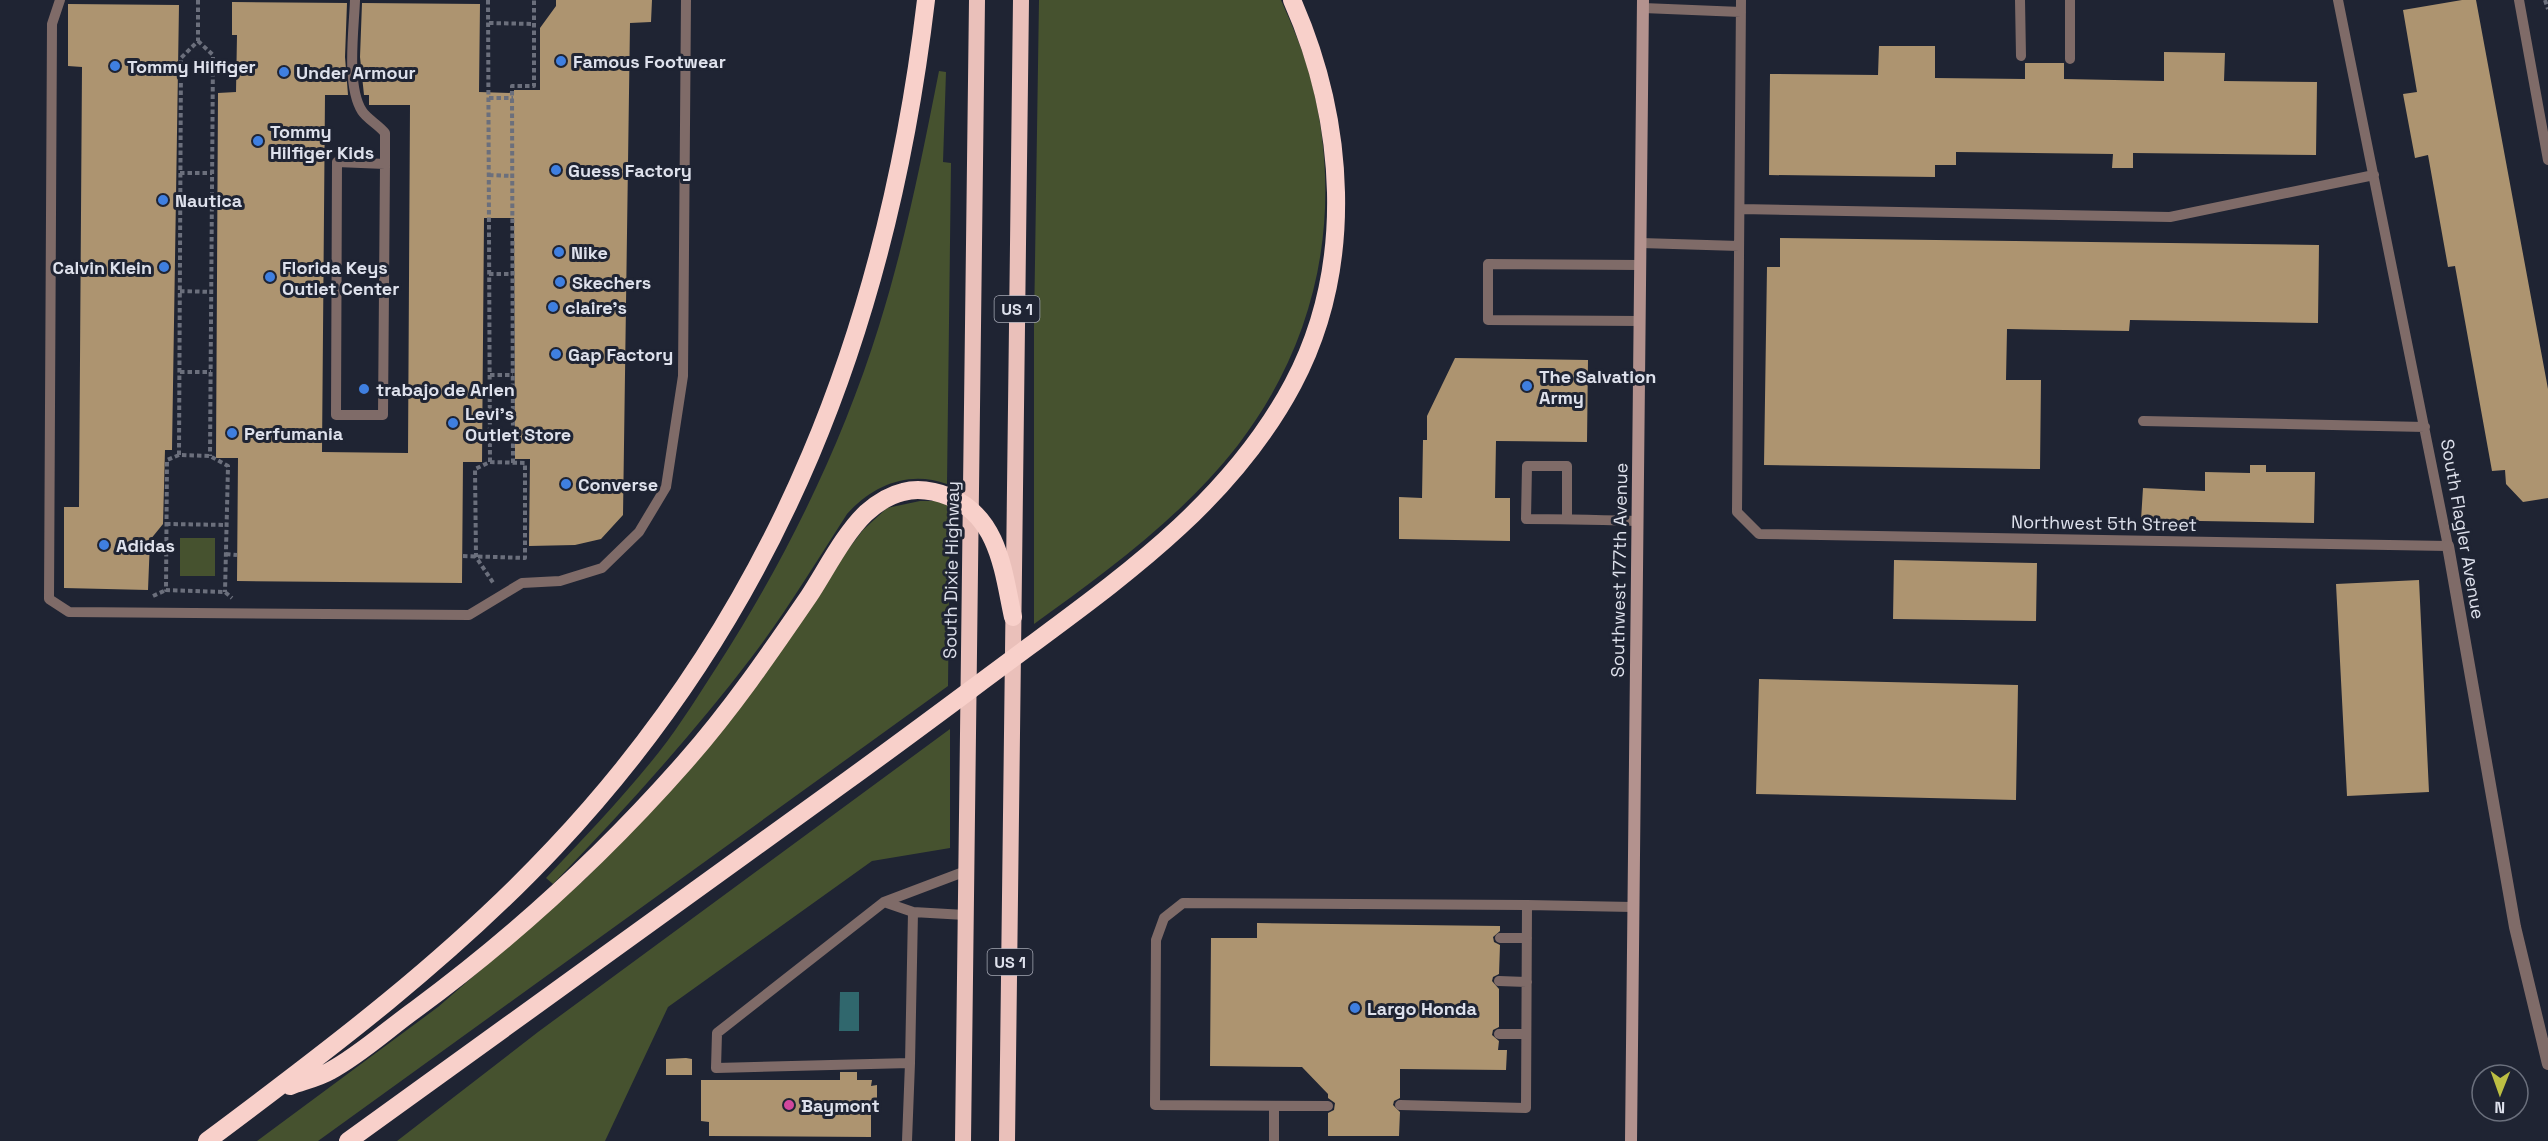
<svg xmlns="http://www.w3.org/2000/svg" width="2548" height="1141" viewBox="0 0 2548 1141" font-family="'Space Grotesk',sans-serif">
<style>
.green{fill:#46522f}
.water{fill:#30676d}
.building{fill:#ad9470}
.lines{fill:none;stroke-linecap:round;stroke-linejoin:round}
.path{stroke:#6b6f7c;stroke-width:4;stroke-dasharray:4.5 3;stroke-linecap:butt}
.service{stroke:#7f6b68;stroke-width:10}
.minor{stroke:#7f6b68;stroke-width:12}
.secondary{stroke:#b3928e;stroke-width:12}
.trunk{stroke:#eac0ba;stroke-width:16}
.motorway{stroke:#f8d0ca;stroke-width:18}
.shop-dot{fill:#3f7fe0;stroke:#1f2433;stroke-width:2}
.hotel-dot{fill:#d1479c;stroke:#1f2433;stroke-width:2}
.labels{text-anchor:middle;dominant-baseline:central;stroke-width:6;stroke-linejoin:round;paint-order:stroke}
.shield{fill:#1f2433;stroke:#a5a8b4;stroke-width:1.5}
.shield-label{font-size:16px;font-weight:bold;fill:#dee1ec}
.poi-label{font-size:18px;font-weight:bold;fill:#dee1ec;stroke:#1f2433;text-anchor:start}
.street-label{font-size:18px;fill:#dee1ec;stroke:#1f2433}
</style>
<rect width="100%" height="100%" fill="#1f2433"/>
<path class="green" d="M1039,0H1281C1292,25 1303,50 1310,76C1345,207 1320,338 1238,445C1183,516 1106,572 1034,624V327Z
M939,71L946,72L943,162L951,163L947,484C909,470 873,485 847,514C816,562 786,612 751,658C690,738 623,811 553,884L546,878C585,837 624,796 659,752C681,724 699,694 718,665C786,559 842,445 879,326C905,243 922,157 939,71Z
M920,501H937L950,506L948,686L318,1141H257L438,1007L583,881L628,836L863,530L887,508Z
M180,538H215V576H180Z
M950,729V848L872,861L668,1007L605,1141H397L538,1032Z"/>
<path class="water" d="M840,992H859V1031H839Z"/>
<path class="building" d="M556,0H652L651,22L630,23L623,515L601,539L575,545L529,546L530,459H515L514,218H484L482,462H463L462,583L237,581L238,458H216L218,93L236,92L237,35H232V2L347,3L345,57L348,95H325L322,452L408,453L410,105H369V95H364L360,57L362,3L480,4L479,92L514,93V90H540V28L556,6Z
M2462,0H2476L2548,389V498L2523,502L2506,484L2505,470L2492,471L2455,266L2448,267L2428,155L2415,158L2403,94L2417,92L2403,10Z
M68,4L179,5L172,450H165L163,524L150,540L148,590L64,588V507H79L82,67L68,66Z
M1879,46H1935V78L2025,79V63H2064V79L2164,81V52L2225,53L2224,81L2317,82L2316,155L2133,153V168H2112L2113,154L1956,152V165H1935V177L1769,175L1770,74L1878,75Z
M1780,238L2319,245L2318,323L2130,320L2129,331L2007,329L2006,380H2041L2040,469L1764,465L1767,267H1780Z
M1455,358L1588,360L1587,442L1496,441L1495,498H1510V541L1399,539V497L1422,498L1423,440H1427V416Z
M2250,465H2266V472H2315L2314,523L2141,520L2143,488L2205,491V472L2250,473Z
M1894,560L2037,563L2036,621L1893,619Z
M2419,580L2429,792L2347,796L2336,584Z
M1759,679L2018,685L2016,800L1756,794Z
M1257,923L1500,926V931L1493,937L1494,942L1500,945L1499,974L1493,977L1492,981L1499,989V1027L1493,1030L1492,1035L1499,1041L1498,1050H1507L1506,1070L1400,1069V1098L1394,1101L1393,1105L1400,1112L1399,1136H1328V1113L1334,1110L1335,1103L1328,1098V1094L1302,1067L1210,1066L1211,938H1257Z
M686,1058L692,1059V1075H666V1059Z
M840,1072H857V1080H872L871,1086L877,1085V1108H871V1137L709,1136V1122L701,1121V1080H840Z"/>
<g class="lines">
<path class="path" d="M198,0V41L181,58L179,455L210,456L228,466L225,592
M488,0L490,462L475,469L476,557L494,584
M2545,0L2548,9
M489,23L534,24
M198,41L213,55L210,456
M489,98H513
M180,173H212
M489,175L512,176
M489,274H512
M180,291L212,292
M180,372H211
M490,375H513
M179,455L167,460L166,590L225,592L232,598
M513,463L512,86H534V0
M166,524L227,525
M226,554L237,555
M463,556L525,558V463L490,462
M153,596L166,590"/>
<path class="service" d="M60,0L52,24L49,599L69,612L469,615L522,583L560,581L602,568L639,532L666,487L683,376L686,0
M355,0C354,29 346,86 362,111C367,119 379,125 385,133V164L383,415H336L337,162L385,164
M1741,0L1737,512L1759,534L2448,546L2338,0
M2020,0L2021,56
M2519,0L2548,160
M1643,8L1741,12
M2070,59V0
M1740,209L2170,217L2374,175
M1641,243L1739,246
M1640,321L1488,320V264L1640,265
M2143,421L2425,427
M1567,519V466H1527L1526,519C1563,519 1601,520 1638,521
M884,902L913,912L965,915
M1527,905L1633,907
M913,912L910,1063L716,1068L717,1033L884,902L966,871
M1500,938H1527
M1499,981L1527,982
M1499,1034H1526
M1328,1106L1155,1105L1156,940L1164,918L1183,903L1527,905L1526,1108L1400,1105
M907,1141L910,1063
M1274,1141V1106"/>
<path class="minor" d="M2448,546L2515,927L2548,1064"/>
<path class="secondary" d="M1631,1141L1643,0"/>
<path class="trunk" d="M963,1141L977,0
M1007,1141L1021,0"/>
<path class="motorway" d="M290,1086C303,1081 318,1078 330,1071C360,1055 388,1029 416,1009C515,936 604,854 685,762C731,710 770,653 809,596C826,570 844,534 866,513C876,504 890,495 903,492C918,488 935,491 950,497C999,518 1003,571 1013,617
M207,1141C329,1050 451,958 555,847C780,608 888,322 926,0
M348,1141C515,1021 681,900 848,780C909,736 970,690 1031,645C1131,571 1233,497 1293,384C1356,265 1345,120 1292,0"/>
</g>
<g class="shop-dot">
<circle cx="561" cy="61" r="6"/>
<circle cx="115" cy="66" r="6"/>
<circle cx="284" cy="72" r="6"/>
<circle cx="258" cy="141" r="6"/>
<circle cx="556" cy="170" r="6"/>
<circle cx="163" cy="200" r="6"/>
<circle cx="559" cy="252" r="6"/>
<circle cx="164" cy="267" r="6"/>
<circle cx="270" cy="277" r="6"/>
<circle cx="560" cy="282" r="6"/>
<circle cx="553" cy="307" r="6"/>
<circle cx="556" cy="354" r="6"/>
<circle cx="1527" cy="386" r="6"/>
<circle cx="364" cy="389" r="6"/>
<circle cx="453" cy="423" r="6"/>
<circle cx="232" cy="433" r="6"/>
<circle cx="566" cy="484" r="6"/>
<circle cx="104" cy="545" r="6"/>
<circle cx="1355" cy="1008" r="6"/>
</g>
<circle class="hotel-dot" cx="789" cy="1105" r="6"/>
<g class="labels">
<g class="shield">
<rect x="994.5" y="296" width="45" height="26" rx="4.5"/>
<rect x="987.5" y="949" width="45" height="26" rx="4.5"/>
</g>
<g class="shield-label">
<text x="1017" y="309">US 1</text>
<text x="1010" y="962">US 1</text>
</g>
<g class="poi-label">
<text x="573" y="61">Famous Footwear</text>
<text x="127" y="66">Tommy Hilfiger</text>
<text x="296" y="72">Under Armour</text>
<text x="270" y="131">Tommy<tspan x="270" dy="21">Hilfiger Kids</tspan></text>
<text x="568" y="170">Guess Factory</text>
<text x="175" y="200">Nautica</text>
<text x="571" y="252">Nike</text>
<text x="152" y="267" text-anchor="end">Calvin Klein</text>
<text x="282" y="267">Florida Keys<tspan x="282" dy="21">Outlet Center</tspan></text>
<text x="572" y="282">Skechers</text>
<text x="565" y="307">claire's</text>
<text x="568" y="354">Gap Factory</text>
<text x="1539" y="376">The Salvation<tspan x="1539" dy="21">Army</tspan></text>
<text x="376" y="389">trabajo de Arlen</text>
<text x="465" y="413">Levi's<tspan x="465" dy="21">Outlet Store</tspan></text>
<text x="244" y="433">Perfumania</text>
<text x="578" y="484">Converse</text>
<text x="116" y="545">Adidas</text>
<text x="1367" y="1008">Largo Honda</text>
<text x="801" y="1105">Baymont</text>
</g>
<g class="street-label">
<text transform="translate(2104 523) rotate(1)">Northwest 5th Street</text>
<text transform="translate(2463 529) rotate(80)">South Flagler Avenue</text>
<text transform="translate(951 570) rotate(-89)">South Dixie Highway</text>
<text transform="translate(1619 570) rotate(-89)">Southwest 177th Avenue</text>
</g>
</g>
<g transform="translate(2500 1093) rotate(181)"><circle r="28" fill="#1f2433" stroke="#6b707d" stroke-width="1.5"/>
<path d="M0-4.5L10 22L0 15L-10 22Z" fill="#bdbf43"/>
<text y="-9" font-size="16" font-weight="bold" text-anchor="middle" fill="#dee1ec">N</text>
</g>
</svg>
